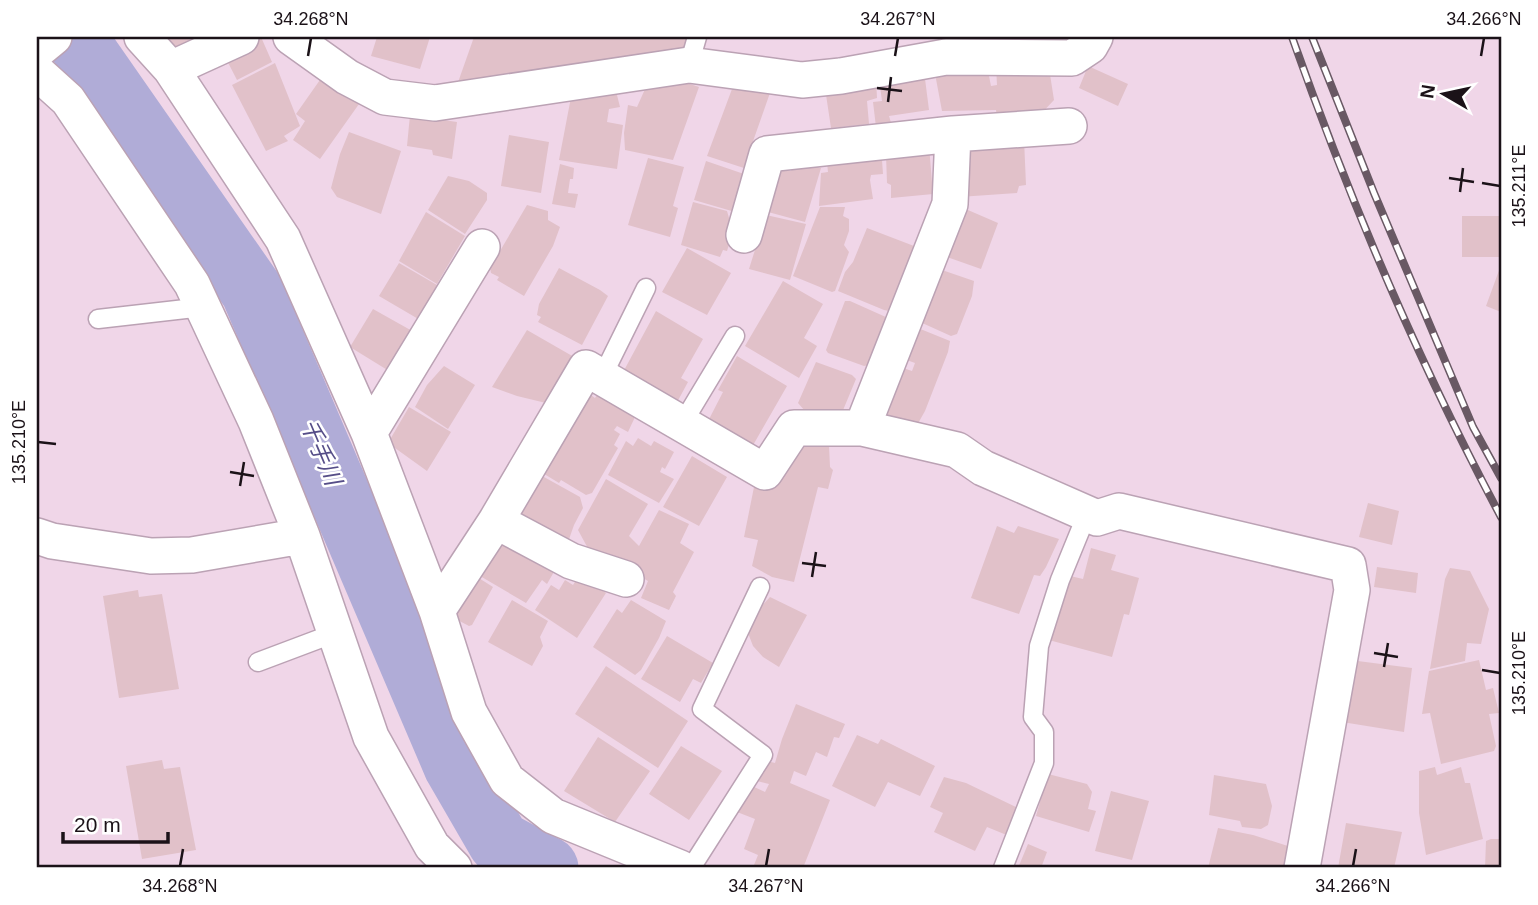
<svg xmlns="http://www.w3.org/2000/svg" width="1538" height="905" viewBox="0 0 1538 905" font-family="Arial,'Noto Sans JP',sans-serif">
<style>
.lines{fill:none;stroke-linecap:round;stroke-linejoin:round}
.river{stroke:#b0acd7;stroke-width:63}
.building{fill:#e1c1c9}
.lane-casing{stroke:#bba2b4;stroke-width:21}
.street-casing{stroke:#bba2b4;stroke-width:38}
.lane{stroke:#fff;stroke-width:18}
.street{stroke:#fff;stroke-width:35}
.rail-casing{stroke:#695964;stroke-width:8}
.rail{stroke:#fff;stroke-width:5;stroke-dasharray:16;stroke-linecap:butt}
.ticks{fill:none;stroke:#1b1218;stroke-width:2.5}
.labels{text-anchor:middle;dominant-baseline:central;stroke-width:5;stroke-linejoin:round;paint-order:stroke}
.water-label{font-size:23px;font-style:italic;fill:#564e88;stroke:#fff}
.neatline{fill:none;stroke:#1b1218;stroke-width:2.5}
.ticks-label{font-size:18px;text-anchor:middle;fill:#1b1218}
</style>
<rect width="100%" height="100%" fill="#f0d6e8"/>
<g class="lines">
<path class="river" d="M75,37L252,291L455,766L499,842L547,868"/>
</g>
<path class="building" d="M158,37H192L176,55Z
M251,37H261L272,62L237,80L221,49Z
M377,37H430L420,69L371,56Z
M474,37H690L683,58L456,88Z
M940,61L987,66L991,86L997,85L996,66L1049,68L1054,100L1037,118L997,120L996,110L942,111L936,79Z
M275,63L300,126L284,136L288,141L266,151L232,85Z
M1088,66L1128,84L1118,106L1079,88Z
M924,71L929,110L889,116L892,126L876,127L873,102L882,101L879,79Z
M660,74L699,87L673,160L625,150L624,133L628,105L637,107L650,78Z
M322,77L349,93L345,97L359,104L320,159L293,140L305,121L296,114Z
M876,79L877,98L867,101L869,124L831,128L825,88Z
M735,81L771,90L751,147L754,148L747,169L707,156Z
M615,87L620,107L609,109L607,122L623,125L617,169L559,160L572,92L600,97L601,91Z
M410,115L457,122L452,159L433,155L432,150L407,146Z
M349,132L401,151L381,214L337,197L331,188L340,154Z
M509,135L549,142L541,193L501,186Z
M1024,139L1026,185L1019,186L1017,193L959,197L960,145Z
M881,146L883,174L871,175L870,180L873,199L819,206L821,173L828,172L827,163Z
M929,146L933,194L891,198V185L887,183L886,155Z
M648,158L684,167L673,206L678,208L670,237L628,225Z
M706,161L744,174L735,212L694,200Z
M795,161L821,168L805,222L768,212L781,170L791,171Z
M560,164L574,168L573,179H570L568,193L578,194L575,208L552,204Z
M448,176L469,181L487,193V200L465,234L428,210Z
M693,202L727,211L733,232L727,251L723,250L720,257L681,245Z
M527,205L548,211V220L560,227L553,246L524,296L497,280L499,277L491,273L490,268Z
M820,207H845L843,216L849,219V231L844,245L849,252L835,291L832,292L793,276Z
M961,207L998,223L981,269L947,257Z
M426,212L465,236L437,284L399,261Z
M766,215L806,224L790,280L749,269Z
M1462,216H1501V257H1462Z
M867,228L914,246L889,311L884,310L838,291L845,272L853,262Z
M687,248L731,273L707,315L662,292Z
M399,263L437,285L420,320L379,296Z
M1501,265V312L1486,306Z
M559,268L600,290L608,296L582,345L538,322L541,317L537,315L539,304Z
M942,270L974,281L972,296L957,334L951,336L920,322Z
M783,281L823,304L804,338L817,346L799,378L745,346Z
M845,301H850L888,318L870,365L864,366L828,353L826,350Z
M373,309L414,332L389,371L350,347Z
M656,311L703,339L681,378L688,382L675,406L621,376Z
M913,326L950,341L948,352L925,411L916,427L878,420L894,365L912,371L915,363L901,358Z
M527,330L574,357L546,403L517,396L492,387Z
M737,356L787,386L748,454L705,427L723,392L718,390Z
M816,362L852,375L856,379L841,415L805,411L798,403Z
M444,366L475,385L448,429L415,407L427,385Z
M583,389L595,398L597,395L625,409L635,417L628,432L617,426L614,430L620,434L614,445L618,448L592,493L586,495L561,480L559,483L536,469Z
M409,407L451,432L427,471L388,443Z
M638,438L651,446L654,441L674,452L665,469L662,467L660,472L674,479L659,503L608,475L626,441L633,446Z
M793,441L829,446L830,467L833,470L828,489L818,487L794,582L772,577L752,566L758,540L744,537L754,487L771,490L774,477Z
M692,456L727,477L699,526L663,507Z
M535,472L580,497L583,508L574,525L567,545L513,512Z
M606,479L648,504L629,536L639,546L659,510L689,524L680,543L694,552L673,592L676,596L669,610L641,598L648,581L626,568L591,554L578,530Z
M1368,503L1399,511L1392,545L1359,537Z
M997,526L1014,533L1018,526L1059,539L1046,567L1040,576L1034,575L1019,614L971,598Z
M503,539L559,563L547,584L542,580L526,603L480,576Z
M1091,548L1116,555L1111,570L1139,578L1129,615L1124,614L1112,657L1045,639L1066,575L1083,579Z
M1377,567L1418,573L1416,593L1374,587Z
M1450,568L1470,571L1489,609L1481,644L1467,643L1465,661L1430,669L1445,579Z
M580,574L606,593L577,638L535,610L551,585L559,590L565,580L573,585Z
M474,575L493,587L472,625L469,626L452,617Z
M138,590L139,597L162,594L179,689L119,698L103,596Z
M770,597L807,615L779,667L763,657L753,646L748,633L760,608Z
M512,600L548,621L540,637L543,646L532,666L488,642Z
M631,600L666,621L659,638L641,670L635,675L593,647L617,609L622,613Z
M667,636L713,663L701,683L693,679L680,702L641,679Z
M1350,660L1412,668L1404,732L1342,722Z
M1479,660L1486,690L1493,688L1499,713L1489,714L1496,746L1494,751L1441,764L1430,713L1422,714L1429,671Z
M606,666L688,721L658,768L575,714Z
M796,704L845,724L839,738L834,737L827,757L816,752L806,776L794,771L790,783L830,800L803,868H763L754,865L758,855L744,849L755,819L737,812L752,786L765,792L769,784L757,781L767,761L775,763L782,739Z
M857,735L878,744L881,739L935,766L920,796L888,782L875,807L832,786Z
M598,737L650,771L615,822L564,791Z
M681,746L722,771L689,820L649,794Z
M162,760L164,769L180,767L196,850L142,859L126,766Z
M1435,767L1437,775L1461,767L1465,783H1470L1483,839L1426,855L1419,813V771Z
M1048,774L1087,784L1092,792L1088,809L1096,811L1089,832L1036,816Z
M1214,775L1266,784L1272,806L1268,825L1261,829L1242,827L1240,821L1209,815Z
M944,777L966,783L1022,810L1009,836L987,827L975,851L934,832L943,813L930,807Z
M1111,791L1149,801L1132,860L1095,851Z
M1346,823L1402,832L1394,868H1338Z
M1218,828L1253,835L1291,847L1288,868H1208Z
M1491,839H1501V868H1485L1486,841Z
M1028,844L1047,852L1041,868H1018Z"/>
<g class="lines">
<g class="lane-casing">
<path id="lane" d="M689,65L697,37
M98,319L203,307
M602,377L646,288
M682,424L735,336
M258,662L335,633
M691,868L763,755L702,709L760,587
M1003,868L1044,763V732L1033,717L1039,646L1060,580L1087,514"/>
</g>
<g class="street-casing">
<path id="street" d="M142,37L171,69L283,239L369,433L437,611L469,712L507,780L553,816L680,868
M291,37L347,77L385,97L435,103L689,65L802,80L841,76L946,57L1072,58L1090,46L1095,37
M37,51L54,37
M171,69L241,37
M37,72L68,100L192,284L256,421L302,536L371,737L432,846L454,868
M744,235L767,154L953,134L1069,126
M862,428L950,204L953,134
M369,433L482,247
M496,521L571,561L626,579
M37,536L52,541L151,556L192,555L302,536
M437,611L496,521L586,368L765,472L794,428H862L957,450L983,468L1097,518L1119,511L1348,565L1352,590L1302,868"/>
</g>
<use href="#lane" class="lane"/>
<use href="#street" class="street"/>
<g class="rail-casing">
<path id="rail" d="M1292,37C1350,201 1419,363 1501,517
M1312,37L1374,193L1473,427L1501,478"/>
</g>
<use href="#rail" class="rail"/>
</g>
<path class="ticks" d="M308,56L311,38M895,56L898,38M1481,56L1484,38M877,88L902,91M888,102L891,77M1449,178L1474,182M1482,183L1500,186M1460,192L1463,168M38,442L56,444M230,472L254,476M240,486L244,462M802,563L826,566M812,577L816,552M1374,653L1398,657M1384,667L1388,643M1482,670L1500,673M180,866L183,849M766,866L769,849M1353,866L1356,849"/>
<g class="labels">
<g class="water-label">
<text transform="translate(321 452) rotate(67)">千手川</text>
</g>
</g>
<rect width="1538" height="905" fill="none" stroke="#ffffff" stroke-width="77"/>
<g transform="translate(1444 94) rotate(279)" stroke="#ffffff" stroke-width="5" paint-order="stroke">
<path d="M0-5L12 26L0 18L-12 26Z" fill="#1b1218"/>
<text y="-10" font-size="19" font-weight="bold" text-anchor="middle" fill="#1b1218">N</text>
</g>
<path d="M63 832v10h105v-10" fill="none" stroke="#1b1218" stroke-width="3.5"/>
<text x="74" y="832" font-size="21" fill="#1b1218" stroke="#ffffff" stroke-width="5" paint-order="stroke">20 m</text>
<rect x="38" y="38" width="1462" height="828" class="neatline"/>
<g class="ticks-label">
<text x="311" y="25">34.268°N</text>
<text x="898" y="25">34.267°N</text>
<text x="1484" y="25">34.266°N</text>
<text transform="translate(1519 186) rotate(-90)" y="6">135.211°E</text>
<text transform="translate(19 442) rotate(-90)" y="6">135.210°E</text>
<text transform="translate(1519 673) rotate(-90)" y="6">135.210°E</text>
<text x="180" y="892">34.268°N</text>
<text x="766" y="892">34.267°N</text>
<text x="1353" y="892">34.266°N</text>
</g>
</svg>
